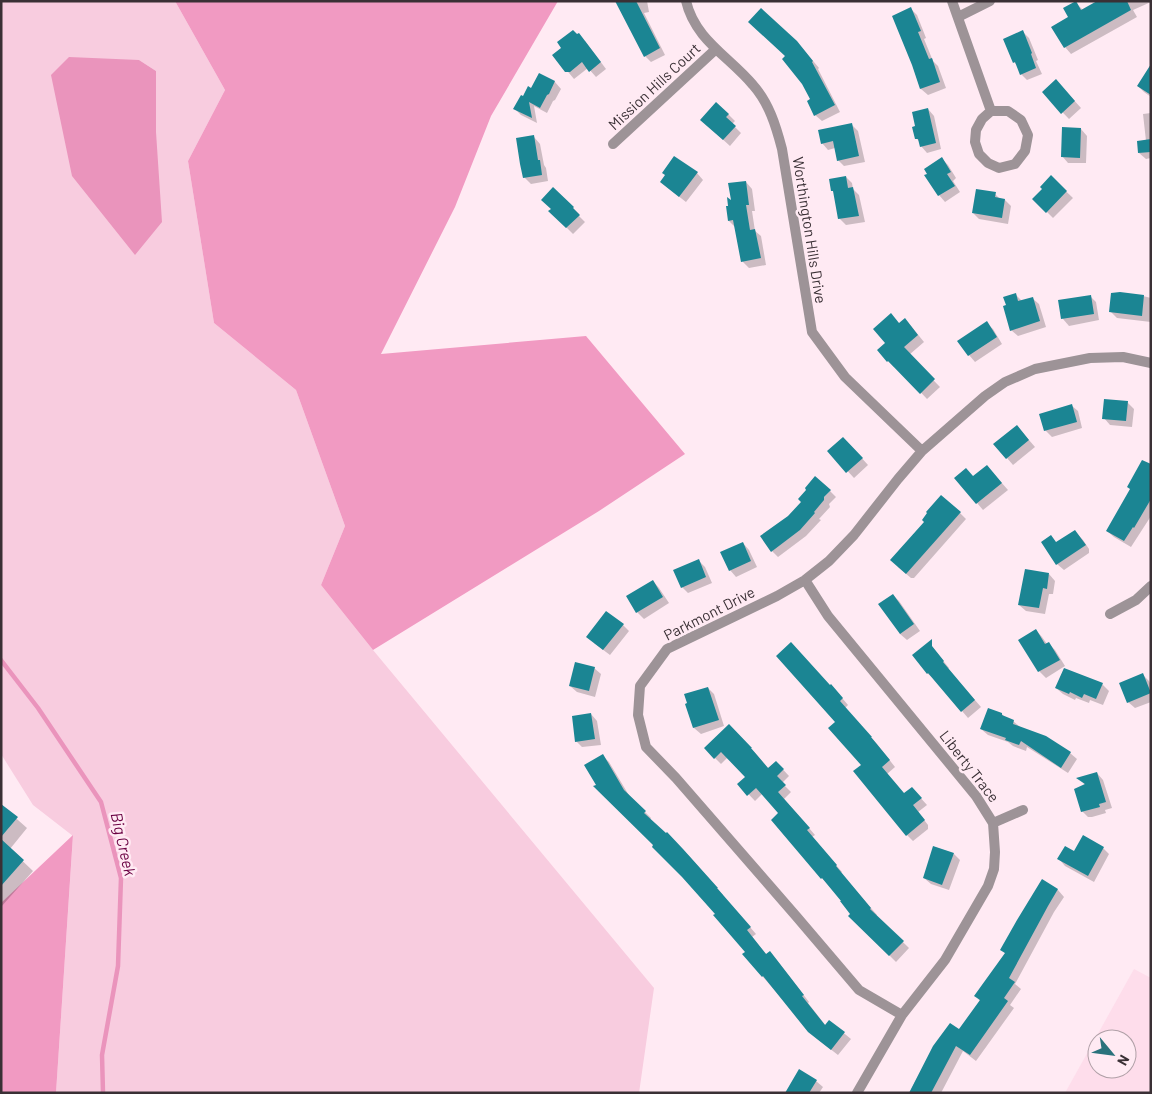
<svg xmlns="http://www.w3.org/2000/svg" width="1152" height="1094" viewBox="0 0 1152 1094" font-family="Barlow,sans-serif">
<style>
.built{fill:#feddeb;fill-rule:evenodd}
.green{fill:#f8ccdf;fill-rule:evenodd}
.forest{fill:#f19ac2}
.water{fill:#ea94bc}
.shadow{fill:#0003}
.lines{fill:none;stroke-linecap:round;stroke-linejoin:round}
.stream{stroke:#ea94bc;stroke-width:4.5}
.building{fill:#1b8593}
.minor{stroke:#9d9397;stroke-width:10}
.labels{text-anchor:middle;dominant-baseline:central;stroke-width:5;stroke-linejoin:round;paint-order:stroke}
.street-label{font-size:15px;fill:#3a3035;stroke:#ffeaf3}
.water-label{font-size:16px;font-style:italic;fill:#6a0042;stroke:#ffeaf3}
</style>
<rect width="100%" height="100%" fill="#ffeaf3"/>
<path class="built" d="M1134,969L1151,978V1093H1065ZM1097,1039H1127V1069H1097Z"/>
<path class="green" d="M1,1H175L225,90L188,161L214,323L296,390L345,526L321,585L373,650L654,988L639,1093H56L73,836L33,805L1,754ZM139,60L156,71V132Z"/>
<path class="forest" d="M175,1H558L491,116L455,207L381,354L586,336L685,454L599,511L373,650L321,585L345,526L296,390L214,323L188,161L225,90Z
M73,835L56,1093H1V903Z"/>
<path class="water" d="M69,57L139,60L156,71V132L162,222L135,255L72,176L51,75Z"/>
<path class="shadow" d="M619,1H647L649,12L644,13L665,55L651,62L645,56Z
M1099,1L1151,2L1133,10L1137,17L1071,54L1065,47L1070,18L1076,3L1083,10Z
M911,9L917,15L926,38L924,39L933,61L938,66L946,88L928,95L921,89L913,65Z
M1023,32L1029,38L1038,60L1036,61L1042,74L1027,80L1021,74L1017,65L1014,62Z
M585,41L606,69L596,77L588,68L574,79L554,55Z
M803,49L819,68L818,69L840,112L822,121L815,115L812,100L803,83Z
M1151,72V97L1144,92L1138,86Z
M540,75L555,82L561,89L555,100L553,101L547,113L534,106L537,123L521,115L515,109L532,90Z
M1062,87L1081,108L1069,119L1043,92Z
M928,109L934,116L941,149L927,153L921,146L920,142L916,138Z
M1151,113V158L1146,159L1139,153L1146,141L1143,114Z
M728,114L735,121L732,124L741,133L730,146L708,126Z
M852,125L858,131L865,162L844,166L838,160L835,148L828,150L822,143Z
M1081,129L1087,136L1086,163H1068L1062,156Z
M534,137L540,144L544,165L546,168L548,181L531,184L524,177Z
M942,159L948,165L956,178L953,181L960,192L945,202L939,195Z
M697,173L703,180L686,202L668,188L661,182Z
M846,177L852,183L853,189L859,195L865,222L846,225L839,218L835,193L832,190Z
M1051,177L1073,198L1053,218L1034,199L1044,189Z
M746,182L752,189L755,211H752L755,231L761,236L766,265L749,268L743,262L736,228L729,221L733,202Z
M553,188L579,214L578,215L585,222L573,234L550,211L552,209Z
M995,194L1001,200H1005L1011,206L1008,224L979,219L973,213Z
M1016,295L1022,301L1032,298L1039,304L1046,327L1018,336L1011,330L1007,306Z
M1090,296L1096,302L1099,320L1069,326L1063,319L1059,301Z
M1143,296L1151,298V322L1117,318L1110,311Z
M986,323L993,329L1002,344L975,362L969,355Z
M900,324L911,326L924,342L909,355L940,387L927,399L896,366L894,367L888,361L886,343Z
M1127,402L1134,409L1132,427L1110,425L1104,418Z
M1071,405L1078,411L1082,428L1052,437L1045,430Z
M1023,433L1035,447L1013,465L1007,458Z
M850,445L868,465L854,478L829,451Z
M1151,462V516L1131,547L1114,537L1107,531Z
M993,473L1008,490L983,510L956,478H973Z
M830,491L836,497L829,504L830,507L819,519L821,520L806,536L778,557L772,551Z
M960,513L966,519L914,578H911L898,567Z
M1076,533L1083,540L1089,549V553L1064,570L1057,564L1043,543H1057Z
M743,543L749,550L757,567L736,577L730,570Z
M699,561L705,567L712,583L688,593L682,587Z
M1049,574L1055,581L1053,594H1049L1045,614L1026,611L1019,605Z
M653,581L659,588L669,603L644,619L637,612L628,597Z
M893,595L899,601L920,631L907,640L900,634Z
M623,625L629,631L610,655L594,643Z
M1036,630L1042,637L1047,644L1048,643L1055,650L1065,666L1046,678L1039,671L1020,640Z
M929,643L949,668L948,669L981,707L968,718L935,679H934L927,673Z
M594,668L601,674L595,697L577,692L570,686Z
M1064,669L1102,684L1109,691L1103,705L1090,700L1089,703L1076,698L1075,700L1063,694L1056,688Z
M1143,675L1149,681L1151,685V702L1135,708L1128,702Z
M830,687L837,692L848,705L845,708L877,744L895,767L887,774L904,795H918L927,805L918,812L928,825V829L913,841L907,835L836,722Z
M708,688L714,694L724,726L701,734L694,728Z
M591,714L597,721L601,745L582,747L576,741Z
M1002,714L1005,718L1013,721L1020,727L1070,753L1077,759L1068,773L1027,747L1026,751L1013,746L1008,742L988,735L981,729Z
M729,726L757,755L769,769L776,762L789,776L782,783L791,792L784,799L815,835L812,837L842,872L841,873L877,915L876,916L909,948L896,962L850,916L852,915L843,901L822,878L773,820L780,814L762,794L755,801L739,784L747,777L728,757L721,764L705,748Z
M603,756L609,762L630,797L651,818L650,820L690,857L723,895V896L756,934L752,937L767,955L776,959L809,1002L808,1003L826,1026L829,1021L851,1039L838,1055L816,1038L744,955L747,952L716,914L655,845L597,785Z
M1097,773L1103,780L1112,808L1105,810L1106,813L1092,817H1088L1081,810L1085,785L1079,778Z
M1,805L27,828L10,849L33,871L1,907Z
M1103,848L1109,854L1094,882L1065,866L1059,859L1074,853Z
M954,854L960,860L949,890L931,884L924,878Z
M1043,881L1058,890L1064,897L1054,912L1015,984L1021,989L1010,1005L1014,1008L976,1061L963,1051L941,1093H909L934,1047L959,1031L980,1001L976,996L1006,954L1002,950Z
M816,1081L823,1087L819,1093H786Z"/>
<g class="lines">
<path class="stream" d="M1,660L38,708L101,802L121,878L118,966L102,1055L103,1093"/>
</g>
<path class="building" d="M615,1H636L660,48L644,57Z
M1076,1L1081,10L1097,1H1127L1131,10L1064,48L1051,27L1068,17L1063,8Z
M911,7L921,31L918,32L929,59L932,58L940,82L920,89L912,65L892,16Z
M761,8L797,41L813,61L812,62L835,105L814,116L807,101L810,99L802,84L782,59L785,56L748,22Z
M573,30L577,34L579,33L601,62L589,72L582,62L570,72H565L552,55L561,48L557,42Z
M1023,30L1032,53L1031,54L1036,68L1020,75L1015,62L1013,63L1003,39Z
M1151,64V95L1137,86Z
M539,73L555,81L549,94L547,95L540,108L529,102L532,118L513,109L521,95L523,96L528,86L531,88Z
M1056,79L1075,101L1061,114L1042,92Z
M716,102L729,114L726,117L736,126L723,140L700,120Z
M928,108L936,143L920,147L918,139H915L912,127L915,126L912,112Z
M852,123L859,156L837,161L833,141L821,144L818,130Z
M1062,127L1081,128L1080,158L1061,157Z
M534,135L538,160H540L542,175L523,178L520,164L516,138Z
M1151,139V152L1138,153L1137,141Z
M674,156L698,172L679,197L660,182L665,175L662,173Z
M942,157L951,172L947,174L955,186L938,196L924,175L927,174L924,169Z
M1051,175L1067,191L1046,213L1032,199L1042,189L1040,187Z
M846,176L848,188L853,187L859,216L838,219L833,191H831L829,179Z
M746,181L749,205H746L750,230L755,229L761,258L741,262L733,220L728,221L726,206H728L727,197L731,200L728,183Z
M553,187L574,207L573,208L580,215L566,228L548,211L551,209L541,200Z
M976,189L996,192L995,197L1005,199L1002,218L972,213Z
M1120,292L1144,295L1142,316L1109,312L1111,293Z
M1016,293L1018,301L1033,297L1040,321L1010,331L1003,306L1006,305L1003,297Z
M1091,295L1094,314L1061,319L1058,300Z
M891,313L899,323L905,318L918,335L904,347L935,379L920,394L888,361L887,362L877,350L885,343L873,329Z
M987,321L997,337L968,356L957,341Z
M1104,399L1128,401L1126,421L1102,419Z
M1072,404L1077,422L1044,431L1039,414Z
M1017,425L1029,440L1006,459L993,444Z
M843,437L863,458L846,473L827,451Z
M1142,460L1151,464V499L1134,528L1133,527L1124,541L1106,531L1130,489L1127,487Z
M987,465L1002,483L976,504L954,478L966,468L973,476Z
M815,476L831,490L824,497V500L814,512L815,513L800,530L771,552L760,536L788,516L801,502L798,499L806,490L805,488Z
M941,495L961,512L906,574L890,560L924,522L922,520L927,513L926,512Z
M1075,530L1086,545L1056,565L1041,542L1051,535L1056,542Z
M743,542L751,561L729,571L720,552Z
M699,559L706,577L681,588L673,570Z
M1025,569L1049,573L1047,589L1043,588L1039,608L1018,605Z
M653,580L663,597L636,613L626,596Z
M893,594L914,624L900,634L878,604Z
M606,611L624,624L603,650L586,637Z
M1036,629L1045,644L1049,642L1060,660L1038,672L1018,640Z
M932,639V646L944,661L943,662L975,700L961,712L928,673L927,674L912,655Z
M791,642L830,685L831,684L843,698L840,701L872,737H871L890,760L882,767L904,793L912,787L922,798L913,805L925,820L906,836L853,771L861,765L828,728L835,722L776,656Z
M575,662L595,667L589,691L569,686Z
M1064,668L1103,683L1096,699L1084,694L1082,698L1070,692L1069,694L1055,688Z
M1143,673L1151,693L1127,703L1119,683Z
M708,687L719,720L693,728L685,704L687,703L684,694Z
M988,708L1002,713V715L1014,720L1013,724L1046,736L1071,752L1061,768L1021,741L1019,745L1005,740L1006,738L980,729Z
M591,713L595,739L575,742L572,716Z
M729,724L752,748H751L768,768L776,761L784,769L777,776L786,785L778,792L810,828L807,830L837,865L836,866L871,908L870,909L904,941L889,956L848,916L850,914L840,901H841L822,878L821,879L771,820L778,813L756,788L747,796L737,784L745,777L721,752L714,759L704,748Z
M603,754L624,790L646,811L644,813L666,833L667,832L683,849L718,888H717L751,927L747,930L766,954L770,951L804,995L802,996L825,1025L829,1020L845,1032L831,1050L808,1032L763,976L762,977L742,954L745,952L713,915L715,914L682,877L652,847L653,845L593,786L596,785L584,765Z
M1097,772L1106,802L1099,804L1100,807L1081,812L1074,789L1085,784L1076,778Z
M1,804L18,817L1,837Z
M1083,835L1104,847L1088,876L1057,859L1065,846L1074,851Z
M1,839L24,860L1,886Z
M933,846L954,853L942,885L923,878Z
M1042,879L1058,889L1048,906L1009,978L1015,982L1004,998L1008,1001L970,1055L956,1046L931,1093H909L933,1046L950,1023L959,1029L980,1000L974,996L1005,953L1000,950L1017,920Z
M799,1069L817,1080L809,1093H785Z"/>
<g class="lines">
<path class="minor" d="M686,1C695,40 730,57 753,85C769,103 776,126 782,149L812,332L845,377L922,451
M952,1L991,111
M958,17L990,1
M991,111H1008L1021,120L1028,135L1025,151L1015,164L999,168L988,163L979,154L975,142L976,130L982,119Z
M613,144L716,49
M805,580L828,616L976,796L993,823L995,852L994,869L988,886L945,960L902,1015L857,1093
M1110,614L1136,600L1151,586
M993,823L1023,810
M902,1015L859,990L796,916L676,778L646,747L638,715L640,686L667,649L777,596L805,580L829,561L854,535L898,479L922,451L985,396L1005,382L1035,369L1090,358L1123,357L1151,363"/>
</g>
<g class="labels">
<g class="street-label">
<text transform="translate(654 86) rotate(-43)">Mission Hills Court</text>
<text transform="translate(810 230) rotate(81)">Worthington Hills Drive</text>
<text transform="translate(709 613) rotate(-27)">Parkmont Drive</text>
<text transform="translate(970 766) rotate(52)">Liberty Trace</text>
</g>
<g class="water-label">
<text transform="translate(124 844) rotate(77)">Big Creek</text>
</g>
</g>
<rect width="1152" height="1094" fill="none" stroke="#3a3035" stroke-width="5"/>
<g transform="translate(1112 1054) rotate(119)"><circle r="24" fill="#ffeaf3" stroke="#b0a0a7"/>
<path d="M0-4L9 19L0 12L-9 19Z" fill="#2a727c"/>
<text y="-8" font-size="14" font-weight="bold" text-anchor="middle" fill="#3a3035">N</text>
</g>
</svg>
